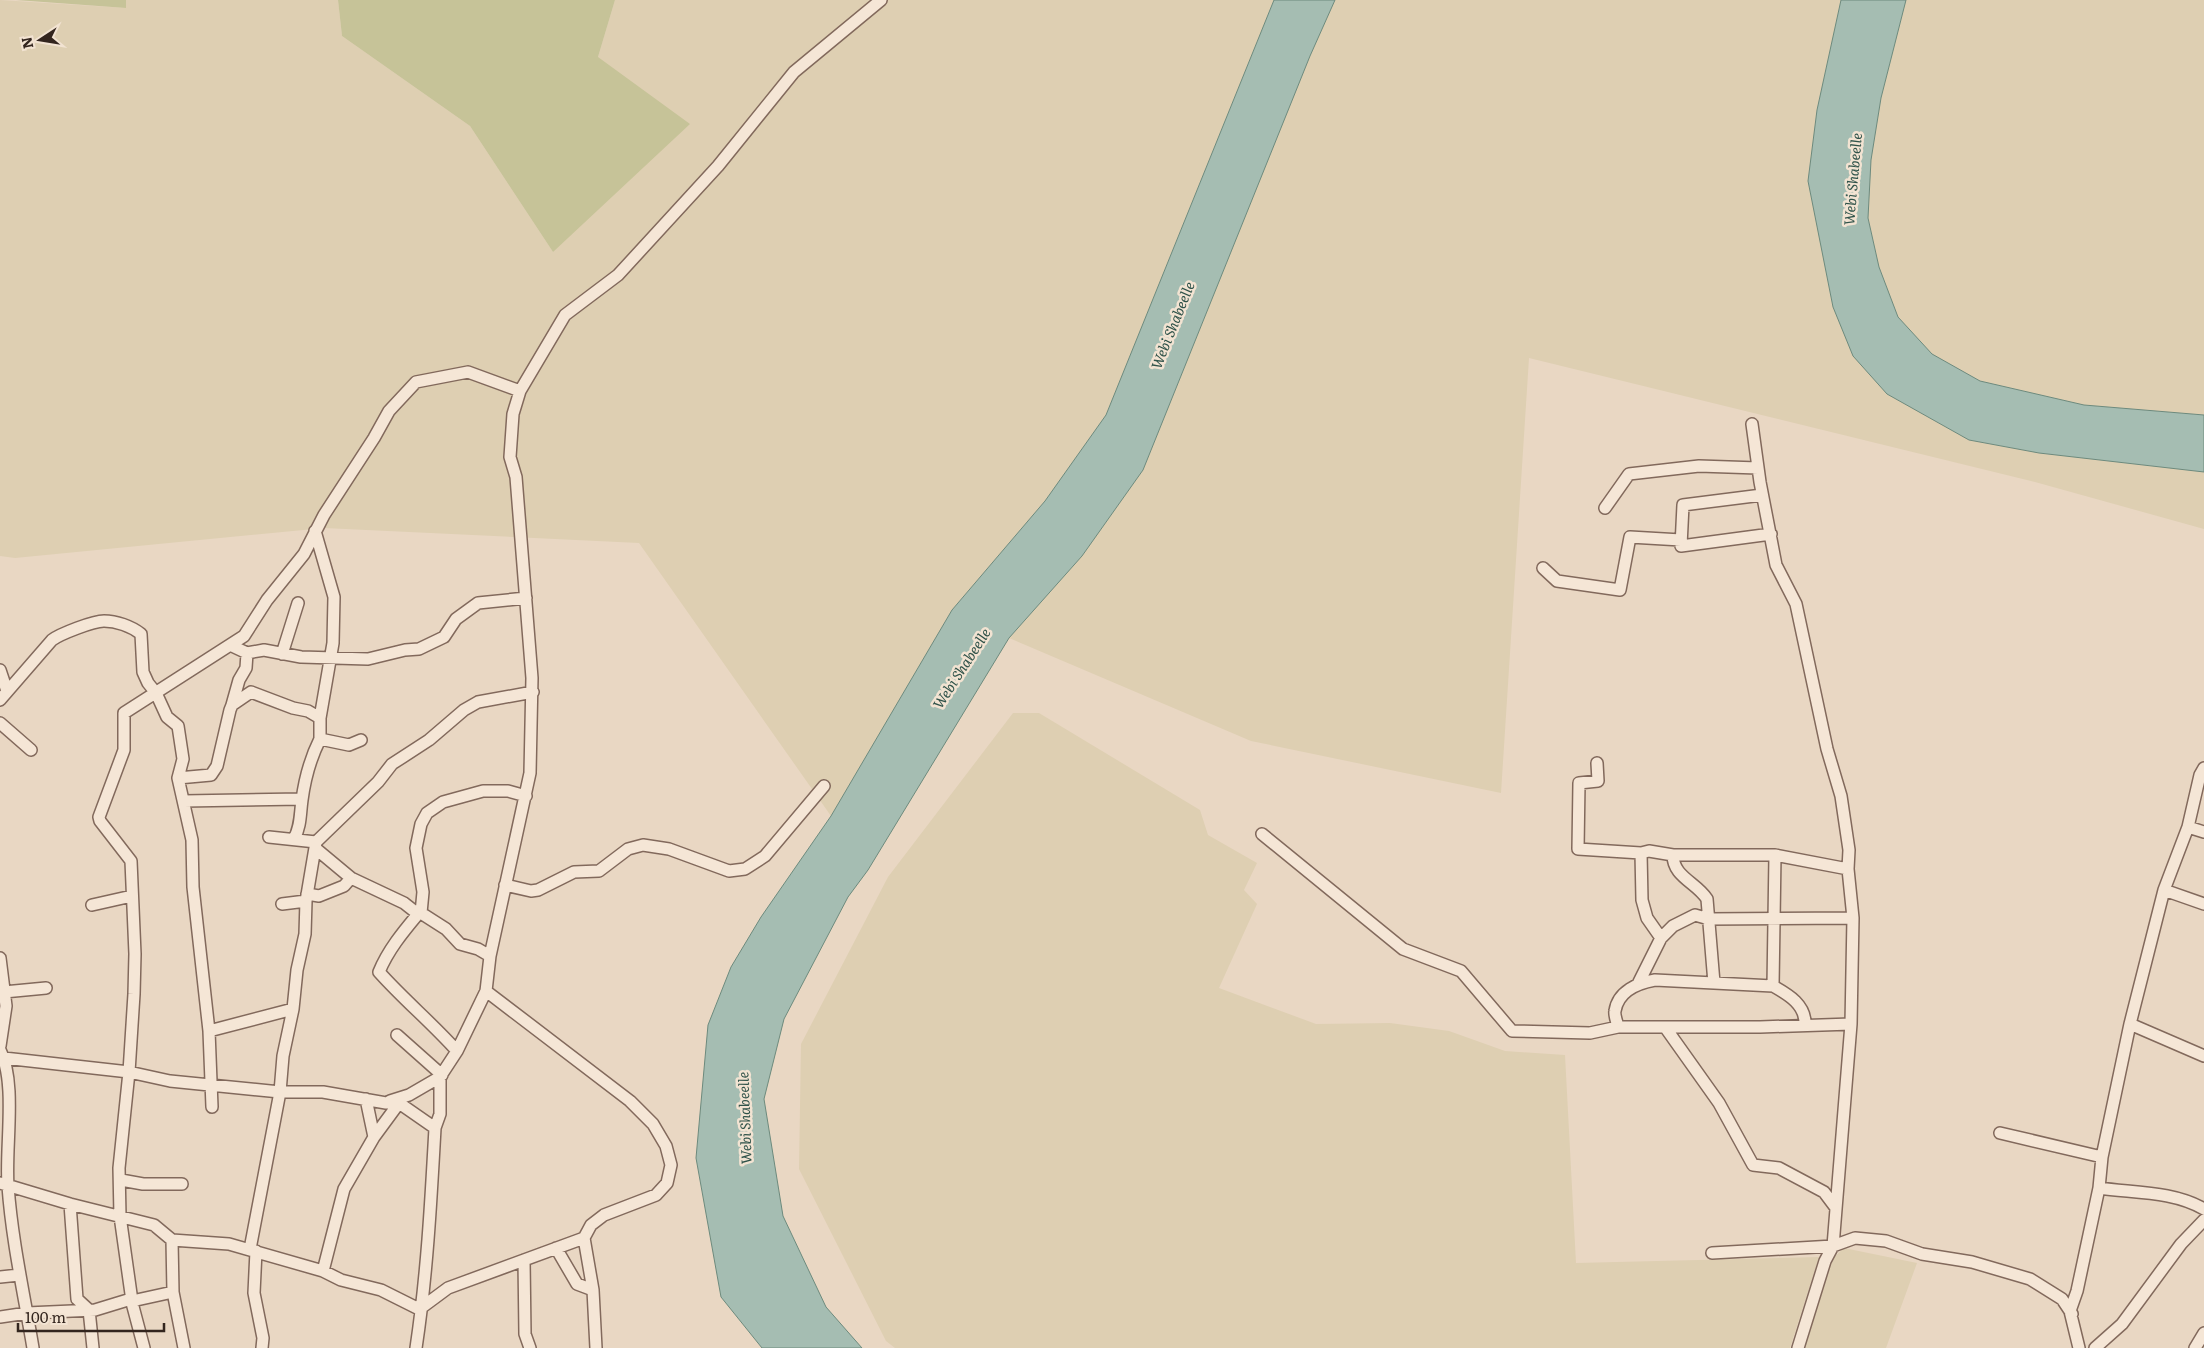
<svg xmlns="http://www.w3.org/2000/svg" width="2204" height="1348" viewBox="0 0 2204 1348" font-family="Literata,serif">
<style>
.farmland{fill:#decfb2}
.green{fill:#c6c398}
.water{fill:#a5bdb2;stroke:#6d8a7d}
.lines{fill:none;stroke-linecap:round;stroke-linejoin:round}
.street-casing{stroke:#82695c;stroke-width:14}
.street{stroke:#f5e6d6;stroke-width:11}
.labels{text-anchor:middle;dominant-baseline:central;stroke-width:5;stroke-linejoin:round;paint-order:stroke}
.water-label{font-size:14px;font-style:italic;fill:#2f5249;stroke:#f2e3d2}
</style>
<rect width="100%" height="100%" fill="#e9d7c3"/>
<path class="farmland" d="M0,0L126,8V0H338L342,36L470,126L553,252L598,57L615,0H1274L1106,415L1045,501L952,610L831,816L639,543L324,528L15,558L0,556Z
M1335,0H1841L1817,110L1808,181L1887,394L1969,440L2039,453L2204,472V529L2035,482L1529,358L1501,793L1251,741L1009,638L1082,556L1143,470L1310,56Z
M1906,0H2204V415L2084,405L1980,381L1932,354L1898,317L1879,267L1868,218L1871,160L1881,98Z
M1013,713H1039L1200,810L1208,835L1257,863L1244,890L1257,904L1219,988L1316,1024L1390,1023L1449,1031L1505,1051L1565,1055L1576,1263L1819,1257L1790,1348H895L886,1341L799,1169L801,1044L888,877Z
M1844,1248L1917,1263L1886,1348H1802L1832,1259Z"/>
<path class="green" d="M16,0H126V8Z
M338,0H615L598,57L690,124L553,252L470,126L342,36Z"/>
<path class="water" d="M1274,0H1335L1310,56L1143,470L1082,556L1009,638L868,870L848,897L784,1019L764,1099L783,1216L826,1307L862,1348H762L721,1297L696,1158L708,1025L731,967L761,917L831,816L952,610L1045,501L1106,415Z
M1841,0H1906L1881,98L1871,160L1868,218L1879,267L1898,317L1932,354L1980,381L2084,405L2204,415V472L2039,453L1969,440L1887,394L1853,356L1833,307L1808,181L1817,110Z"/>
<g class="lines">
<g class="street-casing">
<path id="street" d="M1752,424L1760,482L1776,565L1796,604L1827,749L1841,796L1849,850L1848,869L1853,918L1851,1024L1833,1246L1825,1261L1798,1348
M1762,495L1683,505L1681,546L1771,534
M1605,508L1629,474L1699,466L1758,468
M315,531L334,597L333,643L320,718
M1543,568L1557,581L1620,590L1630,537L1681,540
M230,645L247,653L264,650L301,657L368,659L405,650L419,649L444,637L456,619L478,603L526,598
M282,654L298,603
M0,670L7,691
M0,700L52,640C60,634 93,621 104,621C116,621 131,626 141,634L143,672L148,683L156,693L167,717L178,726L183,759L178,778L192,840L193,887L209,1031L212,1107
M232,705L239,680L246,668L247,653
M0,723L31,750
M1597,763L1598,781L1579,783L1578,849L1641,853
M2204,768L2200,775L2188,827L2204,832
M178,778L211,775L217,766L230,710L232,705L251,692L293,708L308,711L320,718V739
M184,801L302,799
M1262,834L1403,949L1461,971L1512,1031L1590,1033L1618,1027H1760L1851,1024
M269,837L316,842
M294,839C301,826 300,814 302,800C305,777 310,759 320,739L349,745L361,740
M315,848L351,878L404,903L418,914L421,913L446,929L460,944L478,949L490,956
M1775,855L1848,869
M505,885L531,891L538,890L574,872L599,871L628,849L643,845L669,849L729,871L745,869L765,856L824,786
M2164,890L2204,904
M307,894L319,896L344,886L351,878
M282,904L306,901
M92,905L132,896
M421,913L423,892L416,848L421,824L427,813L443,802L483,791H508L526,796
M418,914C403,932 388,950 379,972C404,1000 432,1023 457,1051
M1661,938L1673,926L1695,915L1709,919L1853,918
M0,958L6,1006L0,1046
M1639,982L1661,938L1647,918L1642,900L1641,853L1649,851L1673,855
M1773,986C1789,995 1806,1005 1805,1025
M4,992L46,988
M2130,1024L2204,1056
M1618,1027C1617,1022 1614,1015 1615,1011C1618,991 1638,983 1655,980L1773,986L1775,855H1673C1673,877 1696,882 1707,899L1714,983
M1665,1027L1719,1103L1753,1165L1779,1168L1824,1192L1836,1208
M209,1031L293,1009
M397,1035L442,1075
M0,1050C17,1083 5,1147 8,1186C12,1241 24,1294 33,1348
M4,1058L129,1072L170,1081L280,1092H323L386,1103H399L435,1128
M366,1099L374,1137
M390,1101L409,1095L440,1077
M2000,1133L2102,1157
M121,1180L143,1184H182
M0,1183L70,1204L154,1225L172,1240L229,1244L323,1271L341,1280L381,1290L421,1310
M2099,1188C2134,1193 2173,1191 2204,1209
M70,1204L77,1299L89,1310L93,1348
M584,1238L593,1290
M172,1240L173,1292L184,1348
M556,1248L577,1284L593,1290L596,1348
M250,1249L280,1092L283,1056L293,1009L297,970L305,934L306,901L316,842L378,782L392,764L429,740L464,710L478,702L533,692
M256,1251L254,1293L263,1338L262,1348
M1712,1253L1833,1246L1855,1238L1886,1241L1922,1254L1972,1262L2030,1279L2062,1299L2072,1314
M524,1260L525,1334L530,1348
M323,1271L344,1189L374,1137L399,1103
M0,1277L19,1275
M131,1299L144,1348
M132,1301L120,1216L119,1168L129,1072L134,994L135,954L131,861L100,821L99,817L124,750V713L244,636L267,600L304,554L324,515L374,438L389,411L416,382L468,372L520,391
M132,1301L173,1292
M421,1308L448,1288L584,1238L591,1225L604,1215L656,1195L667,1183L671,1165L666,1146L653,1124L630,1101L486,991
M0,1317L27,1313L95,1310L131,1299
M416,1348C427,1275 431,1201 435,1128L440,1114V1077L457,1051L486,991L490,956L530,773L532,678L516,477L510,457L513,414L520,391L565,315L618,275L718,166L794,72L881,0
M2079,1348L2070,1311L2077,1291L2099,1188L2102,1157L2130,1024L2164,890L2188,827
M2095,1348L2122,1324L2181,1244L2204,1220
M2195,1348L2204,1333"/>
</g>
<use href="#street" class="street"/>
</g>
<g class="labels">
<g class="water-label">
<text transform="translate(1852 179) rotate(-85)">Webi Shabeelle</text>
<text transform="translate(1172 325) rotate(-68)">Webi Shabeelle</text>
<text transform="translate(961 668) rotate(-57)">Webi Shabeelle</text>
<text transform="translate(744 1118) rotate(-92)">Webi Shabeelle</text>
</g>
</g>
<g transform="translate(40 40) rotate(258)" stroke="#f2e3d2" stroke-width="4" paint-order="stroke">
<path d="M0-4L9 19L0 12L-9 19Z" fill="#33251e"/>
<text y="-8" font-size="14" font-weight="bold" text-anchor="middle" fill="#33251e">N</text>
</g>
<path d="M18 1323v8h146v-8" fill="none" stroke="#33251e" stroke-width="2.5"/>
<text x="25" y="1323" font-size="15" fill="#33251e" stroke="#f2e3d2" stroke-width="4" paint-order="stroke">100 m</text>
</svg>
